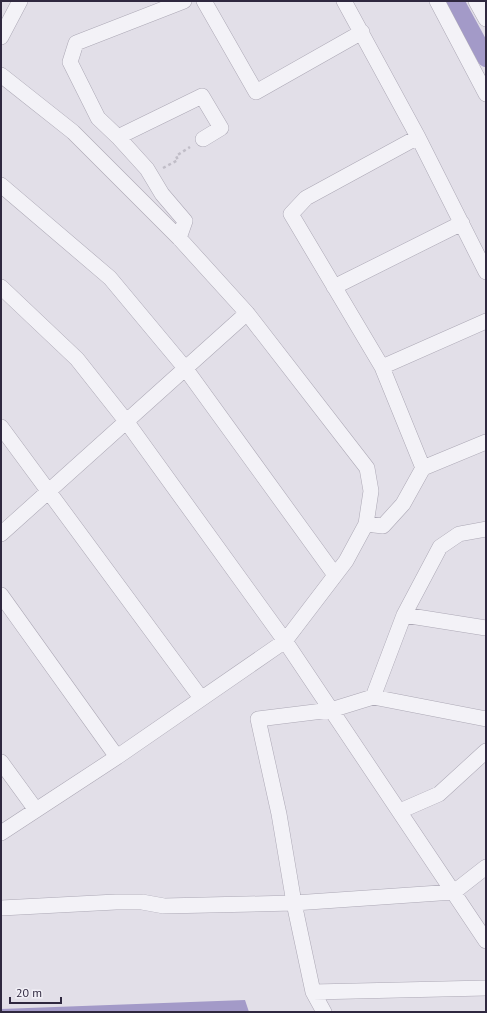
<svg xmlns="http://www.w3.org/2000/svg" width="487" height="1013" viewBox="0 0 487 1013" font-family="'PT Sans',sans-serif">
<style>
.water{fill:#a39ac8}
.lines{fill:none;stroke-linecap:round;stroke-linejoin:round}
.canal{stroke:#a39ac8;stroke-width:18}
.street-casing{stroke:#aca8b5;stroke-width:16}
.path{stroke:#c0bdc7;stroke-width:2.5;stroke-dasharray:3 3;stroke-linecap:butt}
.street{stroke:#f3f2f7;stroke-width:15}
</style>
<rect width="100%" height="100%" fill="#e2dfe8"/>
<path class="water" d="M245,1000L249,1012H1V1009Z"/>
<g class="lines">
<path class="canal" d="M455,1L486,58"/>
<g class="street-casing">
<path id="street" d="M204,1L256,92L362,32
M344,1L418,137L486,272
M437,1L486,94
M476,1L486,19
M1,37L20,1
M1,75L73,132L179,238L247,313L367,468L371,491L366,524L346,561L285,641L117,757L1,833
M118,137L202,96L221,128L203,139
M1,185L110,278L185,368L335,575
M179,238L185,221L162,194L147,169L118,137L98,118L70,62L76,43L184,1
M1,287L77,359L126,421L285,641L486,941
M334,287L462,223
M382,367L291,214L306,198L418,137
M1,427L201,698
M423,468L382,367L486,321
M366,524L383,526L403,504L423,468L486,442
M1,534L247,313
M1,595L117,757
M404,615L486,628
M373,697L404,615L440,547L459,534L486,529
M1,762L36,810
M400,811L439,794L486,751
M1,908L116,902H142L164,906L294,903L454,892L486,867
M313,992L486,988
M324,1012L313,992L294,903L279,814L258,719L331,710L373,697L486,719"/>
</g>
<path class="path" d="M163,168L178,160L176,156L190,147"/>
<use href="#street" class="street"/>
</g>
<rect width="487" height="1013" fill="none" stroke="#2f283f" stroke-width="4"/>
<path d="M10 997v6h51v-6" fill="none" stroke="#2f283f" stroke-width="2"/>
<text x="16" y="997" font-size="12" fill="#2f283f" stroke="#f1eff6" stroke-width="3" paint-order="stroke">20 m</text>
</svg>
